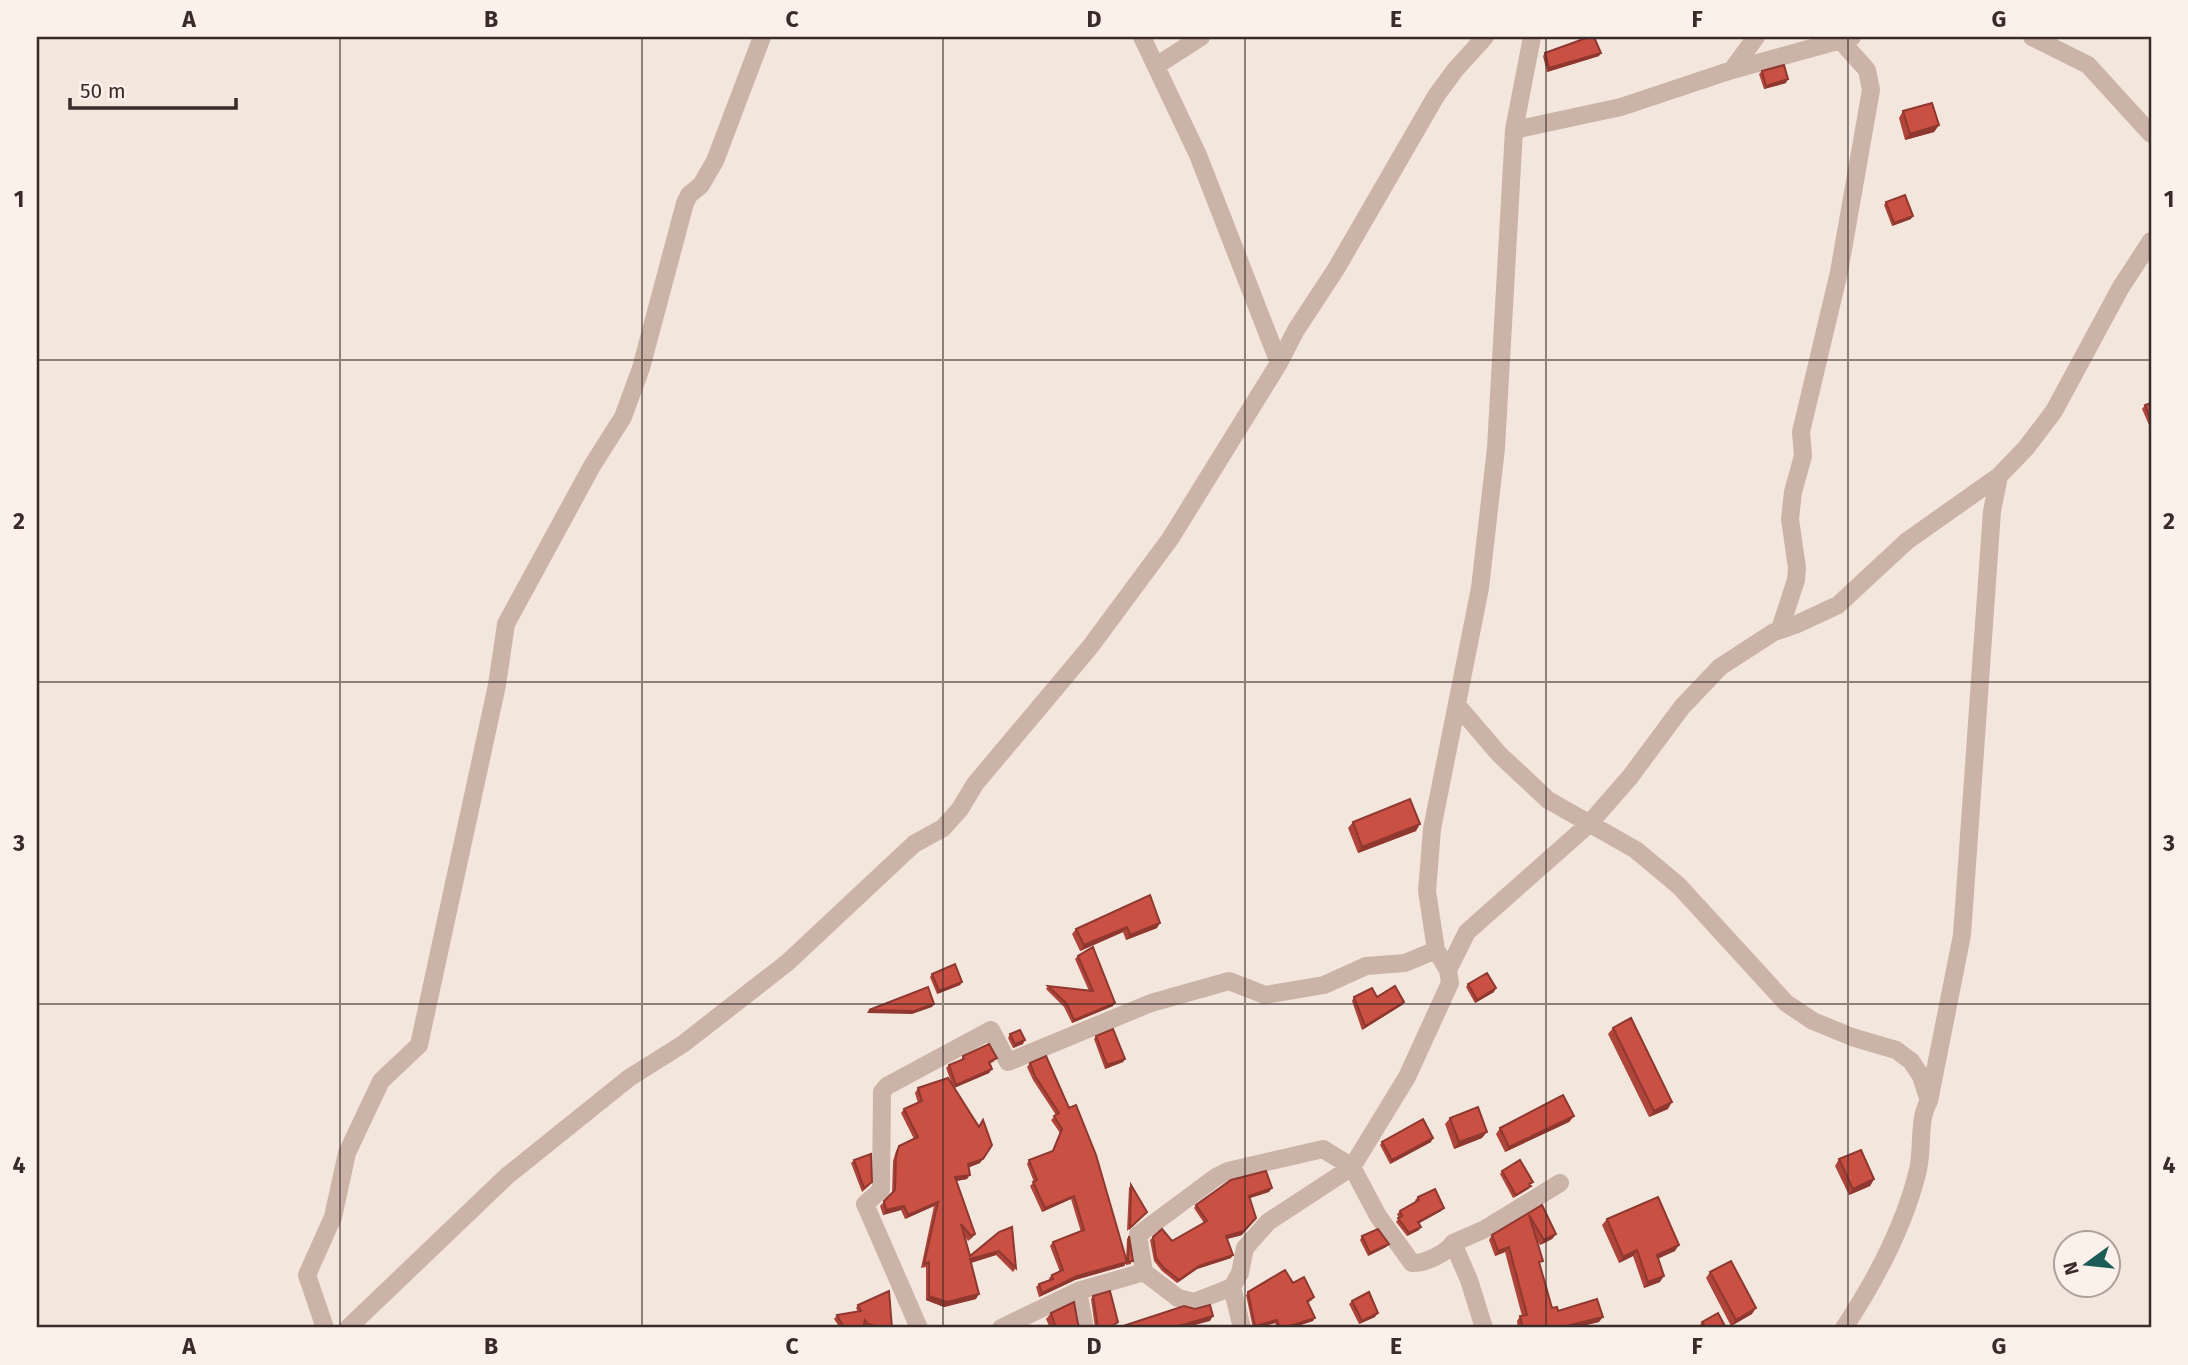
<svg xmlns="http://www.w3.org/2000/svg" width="2188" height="1365" viewBox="0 0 2188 1365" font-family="'Fira Sans',sans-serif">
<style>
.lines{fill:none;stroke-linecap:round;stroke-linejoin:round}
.minor{stroke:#ccb3a8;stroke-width:18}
.wall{fill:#af453a}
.shaded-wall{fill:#8e3830}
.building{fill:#cb5044;stroke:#8e3830;stroke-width:2}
.grid{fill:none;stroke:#392b29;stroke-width:2;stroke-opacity:0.55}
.neatline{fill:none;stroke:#392b29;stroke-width:2.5}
.grid-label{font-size:23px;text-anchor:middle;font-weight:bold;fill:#392b29}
</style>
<rect width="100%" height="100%" fill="#f3e6dd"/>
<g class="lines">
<path class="minor" d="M1142,37L1198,155L1279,363
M2032,37L2088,65L2151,134
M1156,66L1201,37
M1732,70L1756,37
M1514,130L1621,107L1732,70L1852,37
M1780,629L1796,580L1797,568L1790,519L1793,492L1803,456L1801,432L1839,272L1871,90L1867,70L1841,41
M1457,705L1499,754L1548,800L1636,850L1679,886L1786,1003L1813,1021L1852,1037L1896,1050L1911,1061L1921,1076L1929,1101C1917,1121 1924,1149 1917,1174C1903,1229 1875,1281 1844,1328
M1448,970L1467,932L1589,824L1630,777L1682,707L1720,667L1774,632L1795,625L1838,605L1907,541L1999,476L2026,448L2054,411L2121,287L2151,241
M1929,1101L1962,935L1992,511L1999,476
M1453,1243L1485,1229L1560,1183
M1144,1272L1138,1235L1216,1177L1228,1171L1323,1149L1352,1167L1378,1216L1412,1263C1424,1264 1447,1253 1453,1243L1469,1280L1484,1328
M1232,1287L1242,1328
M1078,1291L1085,1328
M325,1328L307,1275L333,1217L347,1153L381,1081L419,1045L497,685L506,624L592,466L623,417L641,368L685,203L689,195L701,185L715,161L762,37
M348,1328L507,1176L629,1078L683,1044L788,962L914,844L943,828L960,809L975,784L1090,647L1170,539L1279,363L1296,330L1336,269L1436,96L1455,70L1485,37
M919,1328L865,1204L881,1190L882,1092L887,1086L991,1030L1008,1062L1151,1003L1229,981L1265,995L1324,985L1366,966L1405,963L1436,950
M1001,1328L1078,1291L1144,1272L1178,1298L1194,1302L1232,1287L1240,1273L1245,1248L1268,1222L1352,1167L1407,1077L1450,983L1448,970L1436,950L1427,891L1432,829L1480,588L1496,448L1514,130L1532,37"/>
</g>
<path class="wall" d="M1545,53L1599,56L1547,72L1543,56Z
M1762,71L1786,83L1764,89L1759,74Z
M1903,111L1939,125L1934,132L1905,140L1899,118Z
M1886,202L1911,219L1892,226L1884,205Z
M2151,403V424L2149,425L2142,409L2145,405Z
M1353,822L1416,831L1358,853L1348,828Z
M1150,895L1157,928L1126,940L1123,932L1080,951L1072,934L1076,929Z
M1078,956L1113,1006L1072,1023L1064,1007L1046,989L1048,986L1089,991L1075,959Z
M932,974L962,982L960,985L937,994L930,977Z
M1468,984L1494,992L1475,1003L1466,987Z
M1354,997H1377L1404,1002L1402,1005L1362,1030L1352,1001Z
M1613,1028L1668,1109L1649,1117L1608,1034Z
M1010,1034L1023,1044L1013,1048L1008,1038Z
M1096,1036L1125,1059L1123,1062L1105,1069L1094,1039Z
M963,1056L995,1061L989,1064L992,1069L989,1073L954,1088L980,1163L969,1167L967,1179L956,1181L975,1234L972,1238L968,1241L965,1237L970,1256L999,1232L1016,1268L1013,1272L996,1255L971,1263L976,1299L944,1307L926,1300V1267L921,1268L934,1206L905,1219L901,1210L883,1215L880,1206L892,1193L893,1161L896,1151L899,1146L914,1139L901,1113L904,1109L918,1103L915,1093L918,1088L953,1087L946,1068L949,1065L961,1060Z
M1046,1056L1126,1260L1127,1239L1129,1236L1131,1264L1126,1265V1263L1124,1266L1075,1280L1039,1297L1036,1287L1039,1284L1050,1280L1049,1278L1052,1275L1060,1272L1050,1246L1053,1242L1081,1232L1071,1199L1042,1212L1030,1186L1034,1182L1027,1164L1029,1160L1052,1152L1060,1133L1051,1120L1056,1115L1033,1080L1027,1067L1030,1063Z
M1574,1116L1569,1122L1505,1152L1496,1134L1500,1128Z
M1450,1118L1482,1138L1454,1149L1445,1124Z
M1382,1142H1431L1390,1164L1380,1145Z
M1839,1159L1874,1179L1870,1186L1849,1195L1835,1166Z
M854,1160L870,1185L862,1192L851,1163Z
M1502,1171L1530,1185L1531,1186L1528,1189L1513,1198L1500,1174Z
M1131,1185L1147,1212L1127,1231L1129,1188Z
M1269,1192L1250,1198L1242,1235L1227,1239L1231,1258L1197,1269L1177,1283L1162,1271L1154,1261L1150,1240L1153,1237L1172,1241L1204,1223L1194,1208L1196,1205Z
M1418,1197L1441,1211L1419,1223V1230L1407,1236L1396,1222L1399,1218L1397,1214L1400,1211L1416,1202L1415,1200Z
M1542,1205L1556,1234L1552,1239L1540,1245L1536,1239L1540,1265L1552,1308L1558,1311L1599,1322L1574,1328H1518L1517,1321L1520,1316H1522L1505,1252L1495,1256L1489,1240L1492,1235Z
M1607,1219L1675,1251L1658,1258L1660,1282L1644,1288L1633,1256L1619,1263L1602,1225Z
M1362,1236L1389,1244L1386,1247L1368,1256L1360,1240Z
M1710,1272L1752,1314L1731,1326L1706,1278Z
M1293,1283L1314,1297L1312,1300L1308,1303L1313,1321L1291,1328H1277L1275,1323L1258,1328H1253L1246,1295L1248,1292Z
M1093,1296L1115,1325L1111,1328H1095L1091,1299Z
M1352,1301L1375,1317L1359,1324L1349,1304Z
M858,1305L892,1328H865L864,1325L863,1328H840L834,1319L837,1315L858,1312L856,1308Z
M1051,1313L1081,1328H1050L1046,1319Z
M1702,1322L1726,1328H1702L1700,1325Z"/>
<path class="shaded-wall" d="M1601,53L1599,56L1547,72L1549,68Z
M1788,79L1786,83L1764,89L1766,86Z
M1939,125L1934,132L1905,140L1910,134Z
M1913,216L1911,219L1892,226L1894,223Z
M1420,824L1416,831L1358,853L1362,847Z
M1160,923L1157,928L1126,940L1130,935Z
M1127,927L1123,932L1080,951L1084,945Z
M962,982L960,985L937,994L939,991Z
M1496,988L1494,992L1475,1003L1477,1000Z
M1404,1002L1402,1005L1362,1030L1365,1026Z
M1115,1003L1113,1006L1072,1023L1074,1020Z
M934,1004L932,1007L912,1014L867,1013L869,1010Z
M1025,1040L1023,1044L1013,1048L1015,1044Z
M1125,1059L1123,1062L1105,1069L1107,1065Z
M992,1069L989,1073L954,1088L956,1085Z
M1672,1102L1668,1109L1649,1117L1654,1111Z
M1574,1116L1569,1122L1505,1152L1509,1147Z
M1487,1132L1482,1138L1454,1149L1459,1142Z
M1433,1138L1431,1142L1390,1164L1392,1160Z
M983,1159L980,1163L965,1169L968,1164Z
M970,1175L967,1179L951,1182L955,1177Z
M1874,1179L1870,1186L1849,1195L1853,1189Z
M1531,1186L1528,1189L1513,1198L1516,1195Z
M1272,1188L1269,1192L1247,1199L1249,1196Z
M1074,1196L1071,1199L1042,1212L1045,1208Z
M938,1202L934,1206L905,1219L908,1215Z
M904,1206L901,1210L883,1215L886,1210Z
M1444,1208L1441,1211L1416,1225L1418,1222Z
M1253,1221L1242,1235L1223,1240L1226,1236Z
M1421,1227L1419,1230L1407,1236L1409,1233Z
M1556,1234L1552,1239L1540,1245L1544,1240Z
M1389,1244L1386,1247L1368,1256L1370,1253Z
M1679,1245L1675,1251L1653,1261L1657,1255Z
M1509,1247L1505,1252L1495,1256L1498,1251Z
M1637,1250L1633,1256L1619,1263L1623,1257Z
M999,1251L996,1255L967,1264L970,1259Z
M1233,1255L1231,1258L1197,1269L1177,1283L1179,1280L1199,1266Z
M1127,1262L1124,1266L1075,1280L1039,1297L1042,1293L1077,1276Z
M1664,1276L1660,1282L1644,1288L1648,1282Z
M979,1294L976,1299L944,1307L926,1300L929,1296Z
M1756,1308L1752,1314L1731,1326L1736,1320Z
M1378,1313L1375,1317L1359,1324L1362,1321Z
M1213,1316L1210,1321L1184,1328H1172Z
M1603,1317L1599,1322L1574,1328H1558Z
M1315,1318L1313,1321L1291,1328H1283Z
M1277,1320L1275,1323L1254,1328L1255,1326Z
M868,1324L882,1328H865Z"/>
<path class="building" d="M1589,37H1594L1601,53L1549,68L1545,53Z
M1784,65L1788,79L1766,86L1762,71Z
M1932,103L1939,125L1910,134L1903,111Z
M1905,195L1913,216L1894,223L1886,202Z
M2151,403V421L2145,405Z
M1410,799L1420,824L1362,847L1353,822Z
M1150,895L1160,923L1130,935L1127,927L1084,945L1076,929Z
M1093,947L1115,1003L1074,1020L1067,1004L1048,986L1093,991L1078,956Z
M955,964L962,982L939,991L932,974Z
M1487,973L1496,988L1477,1000L1468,984Z
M1395,986L1404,1002L1365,1026L1354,997L1372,988L1377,997Z
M928,987L934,1004L914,1011L869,1010Z
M1631,1018L1672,1102L1654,1111L1613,1028Z
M1113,1029L1125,1059L1107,1065L1096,1036Z
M1020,1030L1025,1040L1015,1044L1010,1034Z
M989,1044L997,1058L989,1062L992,1069L956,1085L949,1065L964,1059L963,1056Z
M1046,1056L1069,1108L1076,1105L1096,1155L1127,1262L1077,1276L1042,1293L1039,1284L1053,1279L1052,1275L1063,1270L1053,1242L1084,1230L1074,1196L1045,1208L1033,1182L1037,1180L1029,1160L1053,1151L1062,1129L1054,1116L1059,1113L1035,1076L1030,1063Z
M948,1078L979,1127L983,1120L992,1145L983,1159L968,1164L970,1175L955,1177L975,1234L971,1236L961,1224L970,1256L999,1232L1012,1227L1016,1268L999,1251L970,1259L979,1294L947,1302L929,1296V1262L924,1264L938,1202L908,1215L904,1206L886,1210L884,1201L895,1190L896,1157L899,1146L918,1137L904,1109L922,1101L918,1088Z
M1563,1095L1574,1116L1509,1147L1500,1128Z
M1478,1107L1487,1132L1459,1142L1450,1118Z
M1423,1119L1433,1138L1392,1160L1382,1142Z
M1861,1150L1874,1179L1853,1189L1839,1159Z
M871,1154L872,1182L864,1188L854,1160Z
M1520,1160L1533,1182L1529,1184L1531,1186L1516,1195L1502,1171Z
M1266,1171L1272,1188L1249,1196L1256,1218L1244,1231L1226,1236L1233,1255L1199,1266L1179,1280L1164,1268L1156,1258L1153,1237L1162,1229L1172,1241L1207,1221L1196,1205L1231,1180Z
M1131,1185L1147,1212L1130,1228Z
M1435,1189L1444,1208L1418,1222L1421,1227L1409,1233L1398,1218L1402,1216L1400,1211L1419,1200L1418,1197Z
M1658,1197L1679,1245L1657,1255L1664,1276L1648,1282L1637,1250L1623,1257L1607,1219Z
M1542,1205L1556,1234L1544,1240L1529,1215L1543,1261L1539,1262L1552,1308L1557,1307L1558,1311L1597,1299L1603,1317L1558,1328H1523L1520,1316L1527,1315L1509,1247L1498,1251L1492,1235Z
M1378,1229L1389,1244L1370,1253L1362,1236Z
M1129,1236L1133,1261L1128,1262Z
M1731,1261L1756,1308L1736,1320L1710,1272Z
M1285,1270L1293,1283L1304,1277L1314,1297L1307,1301L1315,1318L1283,1328H1280L1277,1320L1255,1326L1248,1292Z
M889,1291L892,1328H882L868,1324L865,1320L863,1328H844L837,1315L861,1311L858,1305Z
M1110,1291L1118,1322L1109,1328H1098L1093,1296Z
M1369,1292L1378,1313L1362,1321L1352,1301Z
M1074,1302L1078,1324L1081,1328H1056L1051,1313Z
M1210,1305L1213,1316L1172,1328H1117L1184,1306L1195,1309Z
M1718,1313L1726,1328H1706L1702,1322Z"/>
<path class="grid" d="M340,37V1328M642,37V1328M943,37V1328M1245,37V1328M1546,37V1328M1848,37V1328M37,360H2151M37,682H2151M37,1004H2151"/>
<rect width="2188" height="1365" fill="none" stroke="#fbf0ea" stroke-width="77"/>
<g transform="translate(2087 1264) rotate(255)"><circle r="33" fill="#fbf0ea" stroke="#ada19d" stroke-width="2"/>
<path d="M0-5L12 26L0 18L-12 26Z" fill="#1c5d57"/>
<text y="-10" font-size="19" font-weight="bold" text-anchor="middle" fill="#392b29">N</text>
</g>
<path d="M70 98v10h166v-10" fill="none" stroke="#392b29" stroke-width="3.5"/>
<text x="80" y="98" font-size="21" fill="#392b29" stroke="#fbf0ea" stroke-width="5" paint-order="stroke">50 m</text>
<rect x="38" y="38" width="2112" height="1288" class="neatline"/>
<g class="grid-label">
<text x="189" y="27">A</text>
<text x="491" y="27">B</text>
<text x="792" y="27">C</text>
<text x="1094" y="27">D</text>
<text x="1396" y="27">E</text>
<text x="1697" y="27">F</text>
<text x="1999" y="27">G</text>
<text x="19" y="207">1</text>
<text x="2169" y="207">1</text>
<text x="19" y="529">2</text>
<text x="2169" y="529">2</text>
<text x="19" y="851">3</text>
<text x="2169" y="851">3</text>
<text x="19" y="1173">4</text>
<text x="2169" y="1173">4</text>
<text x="189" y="1354">A</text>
<text x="491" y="1354">B</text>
<text x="792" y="1354">C</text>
<text x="1094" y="1354">D</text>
<text x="1396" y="1354">E</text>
<text x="1697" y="1354">F</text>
<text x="1999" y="1354">G</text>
</g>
</svg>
